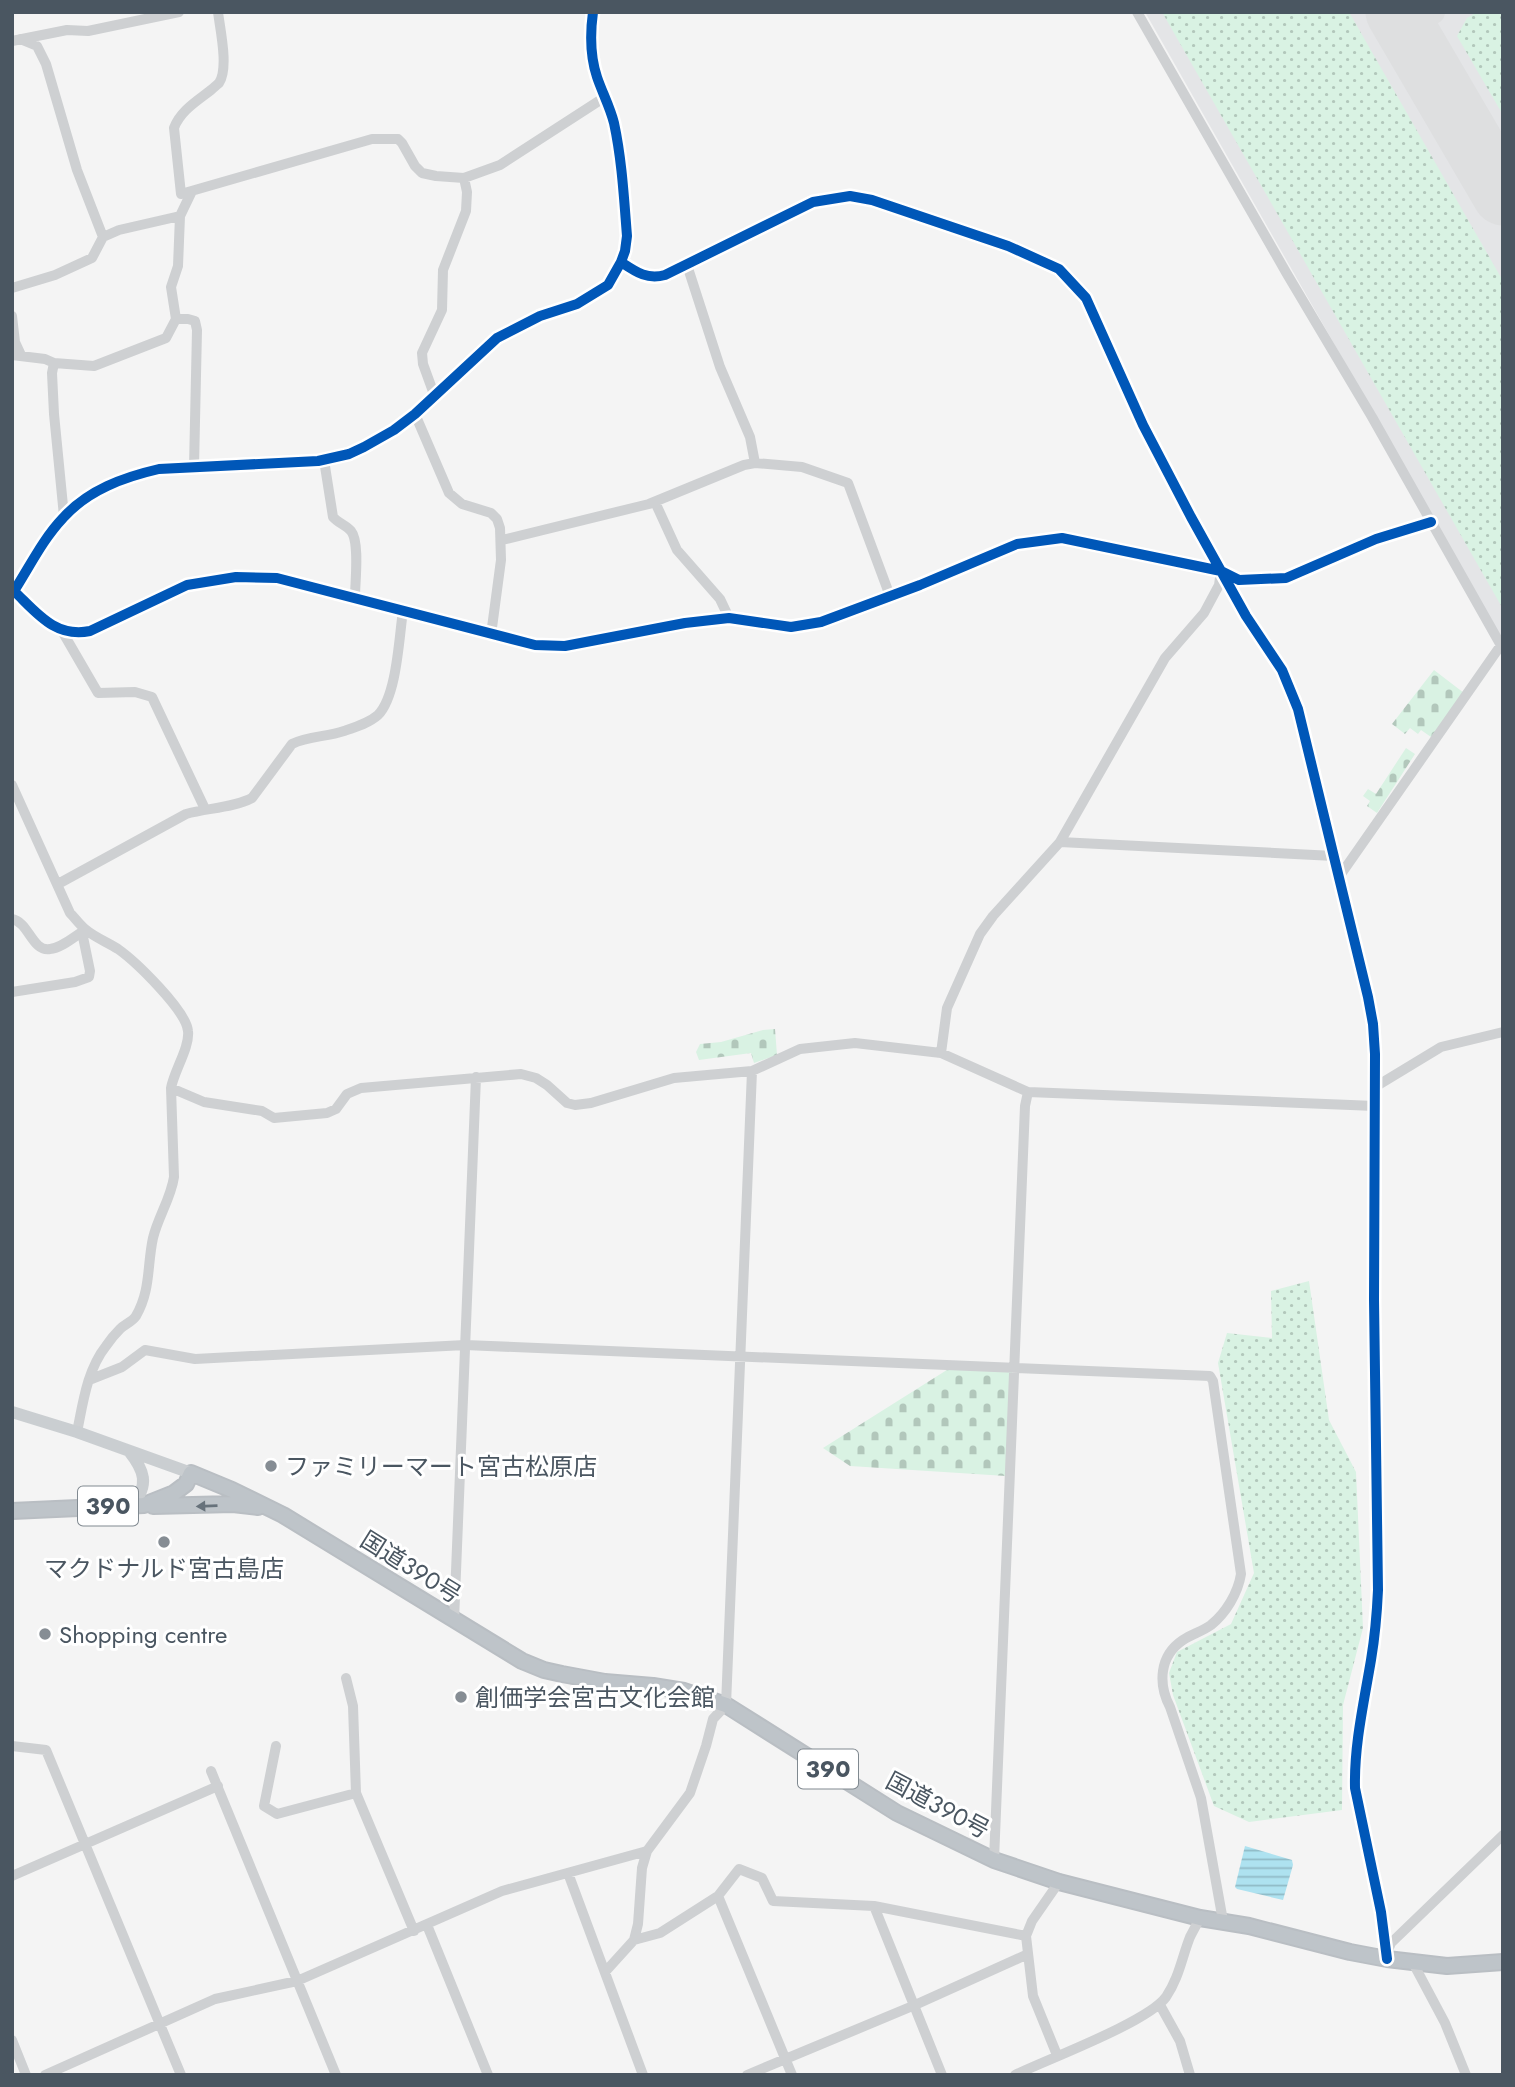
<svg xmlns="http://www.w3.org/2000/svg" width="1515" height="2087" viewBox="0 0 1515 2087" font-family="Jost,'Noto Sans JP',sans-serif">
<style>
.airport{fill:#e4e5e7}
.grass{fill:url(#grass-dots)}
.cemetery{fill:url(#cemetery-stones)}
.water{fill:url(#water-rules)}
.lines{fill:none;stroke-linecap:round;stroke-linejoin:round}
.taxiway{stroke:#dedfe0;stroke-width:24}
.runway{stroke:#dedfe0;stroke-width:61}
.highway-casing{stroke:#b9bec3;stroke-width:18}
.minor{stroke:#ced0d2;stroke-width:10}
.major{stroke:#caced1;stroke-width:12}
.highway{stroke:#bec4c9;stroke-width:14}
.cycleway-casing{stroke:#fff;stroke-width:15}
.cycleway{stroke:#0057b8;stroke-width:10}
.oneway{fill:#67727b}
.poi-dot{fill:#868d94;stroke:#fff;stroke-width:2.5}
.labels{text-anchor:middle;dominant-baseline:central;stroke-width:6;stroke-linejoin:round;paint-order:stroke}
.shield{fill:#fff;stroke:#808990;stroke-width:2}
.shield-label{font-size:23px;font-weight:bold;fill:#4a5661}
.poi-label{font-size:24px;fill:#4a5661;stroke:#fff;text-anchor:start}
.street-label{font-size:24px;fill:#4a5661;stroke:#fff}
</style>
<defs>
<pattern id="grass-dots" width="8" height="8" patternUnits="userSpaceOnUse" patternTransform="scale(1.75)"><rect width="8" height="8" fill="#d9f2e3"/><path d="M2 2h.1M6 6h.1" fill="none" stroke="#b2c7bb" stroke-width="1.8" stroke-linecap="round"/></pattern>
<pattern id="cemetery-stones" width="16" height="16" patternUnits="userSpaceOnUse" patternTransform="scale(1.75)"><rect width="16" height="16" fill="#d9f2e3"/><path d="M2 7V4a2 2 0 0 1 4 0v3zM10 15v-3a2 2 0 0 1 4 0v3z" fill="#b2c7bb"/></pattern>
<pattern id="water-rules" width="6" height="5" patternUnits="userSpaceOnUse" patternTransform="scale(1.75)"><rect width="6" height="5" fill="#aee2f0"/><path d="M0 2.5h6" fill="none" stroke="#90bac6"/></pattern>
</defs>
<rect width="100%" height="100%" fill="#f4f4f4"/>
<path class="airport" d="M1145,12H1503V640Z"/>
<path class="grass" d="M1162,12H1349L1503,281V609Z
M1477,12H1503V115L1457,36L1467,18Z
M1309,1281L1329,1420L1356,1472L1363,1628L1343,1705L1342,1810L1249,1822L1214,1806L1173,1695L1169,1673L1177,1652L1231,1624L1254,1573L1218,1363L1227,1333L1272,1338L1271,1291Z"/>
<path class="cemetery" d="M1434,670L1464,693L1431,737L1421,730L1418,734L1410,728L1405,734L1392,724Z
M1406,748L1415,754L1377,813L1367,806L1370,801L1363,796L1368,789L1376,794Z
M775,1029L777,1055L754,1063L751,1053L699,1060L696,1052L700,1044L721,1042L763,1030Z
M950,1368L1012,1370L1006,1476L850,1466L823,1448Z"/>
<path class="water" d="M1245,1846L1292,1860L1293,1865L1283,1900L1237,1889L1235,1887Z"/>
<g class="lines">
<path class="taxiway" d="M1405,28L1433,12"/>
<path class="runway" d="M1396,12L1503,195"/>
<g class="highway-casing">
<path id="highway" d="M153,1506L233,1504L258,1507
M12,1511L144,1505L174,1493L186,1484L191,1473L232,1490L283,1515L522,1661L544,1670L562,1674L605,1682L653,1686L684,1691L726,1705L897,1813L994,1860L1059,1882L1200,1918L1249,1926L1350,1952L1387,1959L1447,1966L1503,1962"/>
</g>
<path class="minor" d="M218,12C220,29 229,68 219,83C218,84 212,89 211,90C197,101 180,111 174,128L181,194L372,139H398L402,143L415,166L422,173L436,176L464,178L500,165L605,97
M593,12C590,34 590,56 597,77C602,92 610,107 614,123C622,160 624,199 627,236L625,251L621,262L608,285L577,304L540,316L497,338L415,414L394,430L364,447L349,454L318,461L159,469C124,477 88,490 63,518C43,539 30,566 14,591C37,613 55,638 90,631L187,585L236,577L277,578L535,645L565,646L685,623L729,618L791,627L821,622L920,585L1017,544L1062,538L1221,571L1239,580L1286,578L1376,539L1431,522
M1137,12L1287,274L1372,417L1503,649
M12,41L67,30L88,31L179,12
M103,237L119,230L180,216
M621,262C636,272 647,280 665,275L813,202L850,196L872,200L1008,246L1059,269L1086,298L1143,425L1191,517L1246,616L1282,670L1298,709L1368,997L1373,1024L1375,1054L1374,1300L1378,1590C1377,1613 1375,1636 1371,1660C1364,1702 1354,1745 1355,1788L1381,1912L1387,1959
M687,265L720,367L750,437L755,463
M12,288L55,275L92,258L103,237L77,170L46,64L37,46L20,39
M12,316L15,342L21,355
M176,319L171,287L178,266L180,216L192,191
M12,355L45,359L54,363L94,366L166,338L176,319H188L195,321L197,330L194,467
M54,363L52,373L54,414L64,516
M435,397L423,364L422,353L442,310L443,270L466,211L467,192L464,178
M415,414L449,493L462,504L491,513L497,519L500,528L501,560L491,635
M324,460L333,517C338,523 346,525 351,531C360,542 355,582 355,597
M655,502L677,550L720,599L729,618
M502,540L649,504L744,465L755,463L802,467L848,483L890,596
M62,631L98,693L135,692L152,697L205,809
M12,785L70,913C75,918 79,924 85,929C94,937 107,942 118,949C135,961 186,1010 188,1031C190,1047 174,1071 171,1088L174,1177C171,1198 158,1217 153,1238C147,1265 151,1290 136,1316C132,1322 125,1324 120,1329C115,1334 110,1340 106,1346C87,1370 83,1403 77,1432
M1060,842L1334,856
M1339,877L1501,645
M58,884L186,814C207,808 233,808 252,798L292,744C308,736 327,737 344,731C356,727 369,723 378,715C397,696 399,637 403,611
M12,919C29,922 32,952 50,949C62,948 75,936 85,930
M12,992L75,982L89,977L90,971L82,932
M941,1053L947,1008L980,934L993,916L1060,842L1165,658L1204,613L1219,585L1221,571
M1375,1087L1441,1047L1503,1032
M171,1088L204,1102L262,1111L274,1118L327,1113L336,1109L347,1094L361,1088L521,1074L536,1078L547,1085L567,1103L575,1105L591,1103L674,1078L752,1071L800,1049L855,1043L941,1053L1028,1092L1375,1106
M89,1380L122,1367L145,1350L195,1359L465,1345L1210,1376L1213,1381L1241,1574C1238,1593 1226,1613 1211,1625C1203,1631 1192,1634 1183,1640C1159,1656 1158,1684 1170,1707L1201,1798L1223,1921
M454,1621L476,1077
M346,1678L353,1706L356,1793
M12,1746L46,1750L181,2075
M276,1746L264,1806L277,1814L356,1793L414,1931
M211,1771L336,2075
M994,1860L1025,1106L1028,1092
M568,1873L643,2075
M12,1876L218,1786
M718,1896L792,2075
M874,1906L942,2075
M427,1925L488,2075
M634,1940L660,1933L718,1896L739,1869L762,1878L773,1901L874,1906L1026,1936
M1387,1953L1391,1943L1503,1835
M1412,1961L1445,2023L1466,2075
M605,1972L634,1940L638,1924L642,1868L647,1851L690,1793L706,1746L713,1719L726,1705L752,1071
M1160,2005L1180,2041L1190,2075
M12,2040L26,2075
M1057,2055L1033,1996L1026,1936L1032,1921L1059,1882
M45,2075L215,1999L297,1981L502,1891L647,1851
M747,2075L915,2005L1028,1954
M1015,2075C1048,2059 1148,2022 1166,1997C1179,1978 1182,1957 1190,1937C1193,1931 1197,1924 1200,1918"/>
<path class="major" d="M12,1412L77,1432L191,1473
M129,1451C144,1470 150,1485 132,1505"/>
<use href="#highway" class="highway"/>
<g class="cycleway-casing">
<path id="cycleway" d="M593,12C590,34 590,56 597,77C602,92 610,107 614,123C622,160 624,199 627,236L625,251L621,262L608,285L577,304L540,316L497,338L415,414L394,430L364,447L349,454L318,461L159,469C124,477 88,490 63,518C43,539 30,566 14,591C37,613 55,638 90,631L187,585L236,577L277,578L535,645L565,646L685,623L729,618L791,627L821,622L920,585L1017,544L1062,538L1221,571L1239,580L1286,578L1376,539L1431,522
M621,262C636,272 647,280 665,275L813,202L850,196L872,200L1008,246L1059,269L1086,298L1143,425L1191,517L1246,616L1282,670L1298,709L1368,997L1373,1024L1375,1054L1374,1300L1378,1590C1377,1613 1375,1636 1371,1660C1364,1702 1354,1745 1355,1788L1381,1912L1387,1959"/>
</g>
<use href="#cycleway" class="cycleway"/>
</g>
<defs><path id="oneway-solid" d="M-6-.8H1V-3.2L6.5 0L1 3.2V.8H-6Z" transform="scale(1.75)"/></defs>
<use class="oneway" href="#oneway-solid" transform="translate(207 1506) rotate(178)"/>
<g class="poi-dot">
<circle cx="271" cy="1466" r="7"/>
<circle cx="164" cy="1542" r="7"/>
<circle cx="45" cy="1634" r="7"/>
<circle cx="461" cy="1697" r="7"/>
</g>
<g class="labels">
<g class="shield">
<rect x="78" y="1486.5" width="60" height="39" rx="5"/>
<rect x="798" y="1749.5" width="60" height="39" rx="5"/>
</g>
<g class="shield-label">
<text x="108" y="1506">390</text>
<text x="828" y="1769">390</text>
</g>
<g class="poi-label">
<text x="285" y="1466">ファミリーマート宮古松原店</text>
<text x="164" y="1568" text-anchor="middle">マクドナルド宮古島店</text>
<text x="59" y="1634">Shopping centre</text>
<text x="475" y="1697">創価学会宮古文化会館</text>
</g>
<g class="street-label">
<text transform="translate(411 1567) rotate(32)">国道390号</text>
<text transform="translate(938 1805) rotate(28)">国道390号</text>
</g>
</g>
<rect width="1515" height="2087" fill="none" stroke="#4a5661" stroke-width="28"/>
</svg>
